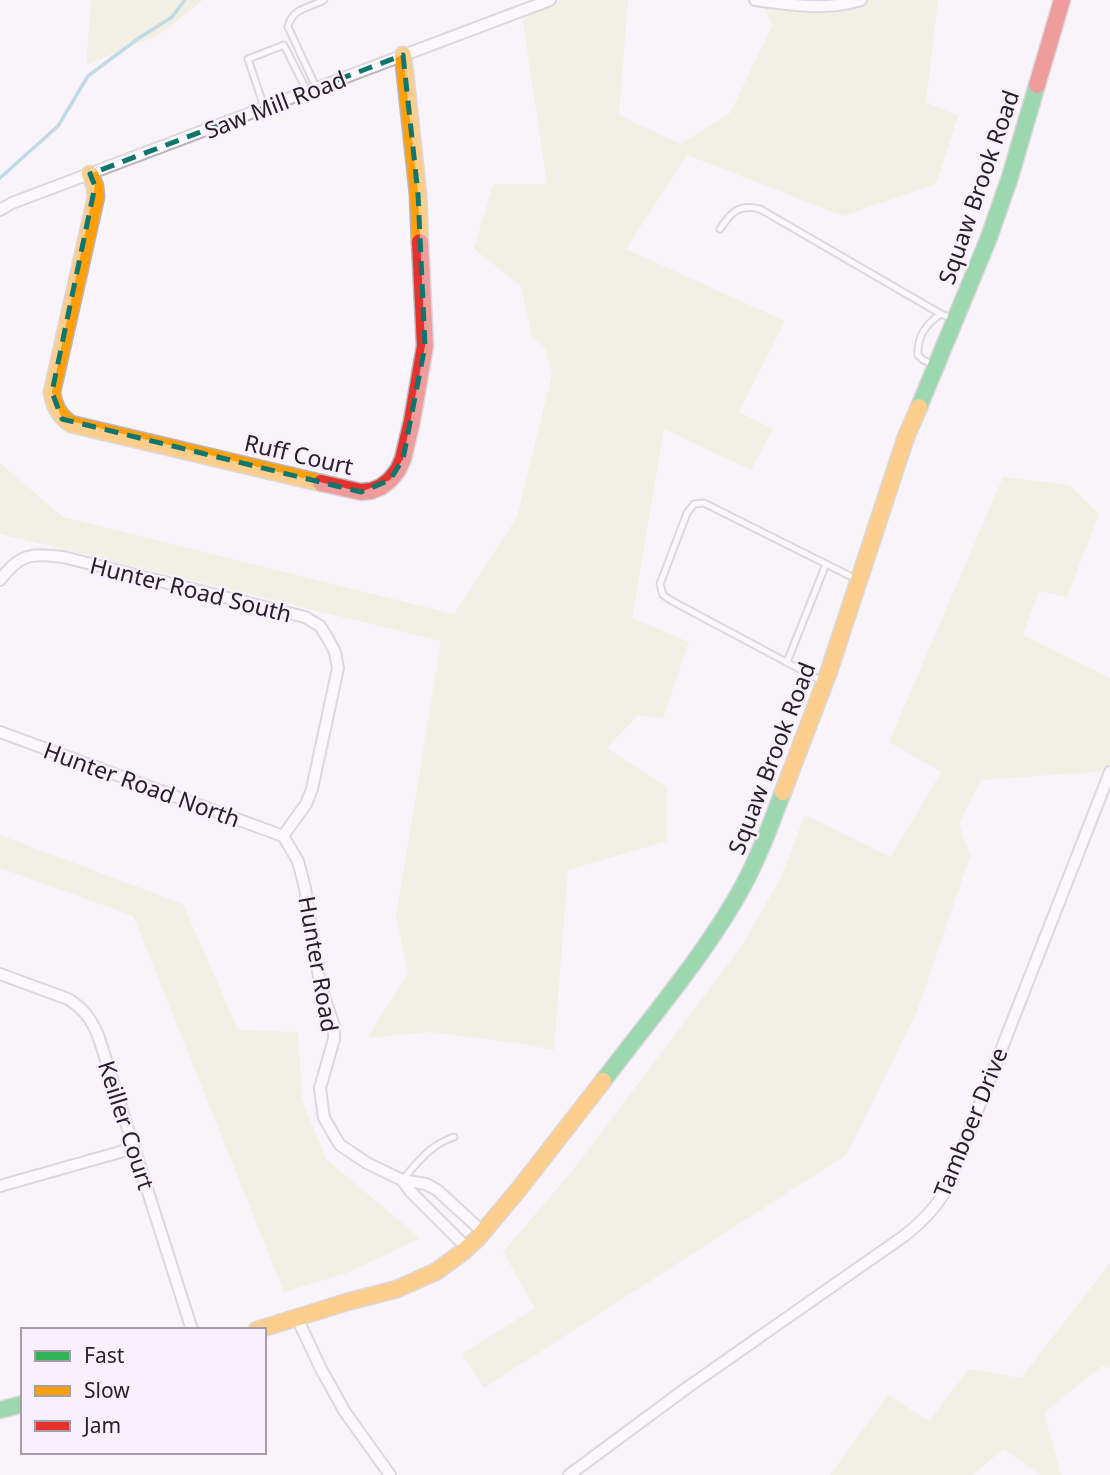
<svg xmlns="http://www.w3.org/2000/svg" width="1110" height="1475" viewBox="0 0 1110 1475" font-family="'Noto Sans',sans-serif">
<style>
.green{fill:#eaebcd}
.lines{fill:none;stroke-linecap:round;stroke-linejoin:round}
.stream{stroke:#80bbc8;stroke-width:3.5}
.lane-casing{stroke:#bab5bc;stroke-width:9}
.street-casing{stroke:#bab5bc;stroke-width:14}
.fast-casing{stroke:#bab5bc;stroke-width:19}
.slow-casing{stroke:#bab5bc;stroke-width:19}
.jam-casing{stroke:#bab5bc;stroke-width:19}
.lane{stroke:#fefdfe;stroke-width:5}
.street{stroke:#fefdfe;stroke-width:10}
.fast{stroke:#30b455;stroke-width:16}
.slow{stroke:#ff9f0a;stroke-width:16}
.jam{stroke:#e5322d;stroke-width:16}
.marked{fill:none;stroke:#0f766e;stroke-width:5;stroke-dasharray:14 9;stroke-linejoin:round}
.labels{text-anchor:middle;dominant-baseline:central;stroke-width:5;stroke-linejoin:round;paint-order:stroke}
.street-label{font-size:23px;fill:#27222a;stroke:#f9f0fe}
</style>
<rect width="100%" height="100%" fill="#f8f4fa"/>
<path class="green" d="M91,0H203L159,35L86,65Z
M561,0H628L619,115L680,144L730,113L773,24L759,0H938L926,102L958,116L936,184L843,216L687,155L626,249L785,321L739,412L773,429L751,470L664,429L632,618L689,642L663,718L638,715L607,748L667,787V841L568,870L554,1050L516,1043L431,1032L367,1038L408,973L396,916L441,641L0,534V463L63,517L454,614L517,517L552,374L545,348L532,336L521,286L474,249L493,184H547L521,9Z
M1003,477L1070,485L1099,514L1067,597L1039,591L1023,635L1110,678V771L981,780L959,824L970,856L917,1012L846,1155L484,1388L462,1354L535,1308L503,1252L572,1171L743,944L781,877L805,815L891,857L941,772L889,742Z
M0,835L183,904L238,1030L298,1032L302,1100L326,1159L420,1238L347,1273L284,1292L133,916L0,868Z
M1110,1263V1368L1102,1366L1044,1413L1061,1475H1041L1003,1449L973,1475H830L888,1395L929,1421L969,1369L1021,1378Z"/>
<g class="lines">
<path class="stream" d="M0,178L58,126L88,76L139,38L172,17L185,0"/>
<g class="lane-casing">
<path id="lane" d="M316,87L288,27C292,8 309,8 324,0
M264,107L248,59L284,45L307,91
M720,229C731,212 739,204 760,209L941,314
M932,364L923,360L918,355C917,336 926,324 941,314L954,319
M787,662L826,564
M822,681L672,601L663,595L660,584L687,513L694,504L704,503L856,579
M404,1178C420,1160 430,1145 454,1137"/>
</g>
<g class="street-casing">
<path id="street" d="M755,0C790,5 826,11 861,0
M0,210L12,203L550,0
M0,580C21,552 32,554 63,557L305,617L320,626L327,637L335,652L338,668L312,789L306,804L283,836
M0,732L283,836
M283,836L298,861L305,888L320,984L334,1026V1039L320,1088L324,1118L340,1145L367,1163L402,1180L426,1184L437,1190L483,1232
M0,974L68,999C83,1008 91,1019 98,1035L192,1330
M402,1180L411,1192L467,1248
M0,1186L134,1148
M297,1318L321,1369L345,1412L390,1475
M569,1475L688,1387L904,1236C922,1222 936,1208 947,1188L1110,772"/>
</g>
<g class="fast-casing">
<path id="fast" d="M919,407L988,240L1010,177L1037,85
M603,1081C649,1020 700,961 738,895C757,862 770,826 783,792
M0,1410L23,1404"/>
</g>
<g class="slow-casing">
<path id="slow" d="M403,55L418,194L420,242
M90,174L95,186L96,197L52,392C54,406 59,416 71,424L321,483
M783,792L829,671L906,437L919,407
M257,1330L347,1302L397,1289L437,1271L464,1251L478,1238L519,1189L603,1081"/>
</g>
<g class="jam-casing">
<path id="jam" d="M1037,85L1062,0
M321,483L361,492L371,491L381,487L390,480L398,470L403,459L412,421L425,346L420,242"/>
</g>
<use href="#lane" class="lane"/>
<use href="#street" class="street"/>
<use href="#fast" class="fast"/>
<use href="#slow" class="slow"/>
<use href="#jam" class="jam"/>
</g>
<path d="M0 0H1110V1475H0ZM403,55L418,194L425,346L403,459L390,480L361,492L62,419L52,392L95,186L90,174Z" fill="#f8f4fa" fill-opacity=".55" fill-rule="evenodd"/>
<path class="marked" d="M403,55L418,194L425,346L403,459L390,480L361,492L62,419L52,392L95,186L90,174Z"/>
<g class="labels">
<g class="street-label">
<text transform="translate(275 104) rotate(-21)">Saw Mill Road</text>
<text transform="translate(978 187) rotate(-71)">Squaw Brook Road</text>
<text transform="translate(299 454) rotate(13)">Ruff Court</text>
<text transform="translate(191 589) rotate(14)">Hunter Road South</text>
<text transform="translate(771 758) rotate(-69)">Squaw Brook Road</text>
<text transform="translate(142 784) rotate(20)">Hunter Road North</text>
<text transform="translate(319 964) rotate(80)">Hunter Road</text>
<text transform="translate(970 1122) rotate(-68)">Tamboer Drive</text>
<text transform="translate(127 1125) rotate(72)">Keiller Court</text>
</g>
</g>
<rect x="21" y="1328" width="245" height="126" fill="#f9f0fe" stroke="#a59ea9" stroke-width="2"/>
<rect x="35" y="1351" width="35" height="10" fill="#30b455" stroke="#a59ea9" stroke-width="2"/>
<text x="84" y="1363" font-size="21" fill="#27222a">Fast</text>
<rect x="35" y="1386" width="35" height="10" fill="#ff9f0a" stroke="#a59ea9" stroke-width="2"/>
<text x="84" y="1398" font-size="21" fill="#27222a">Slow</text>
<rect x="35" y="1421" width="35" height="10" fill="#e5322d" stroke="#a59ea9" stroke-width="2"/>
<text x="84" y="1433" font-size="21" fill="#27222a">Jam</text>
</svg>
